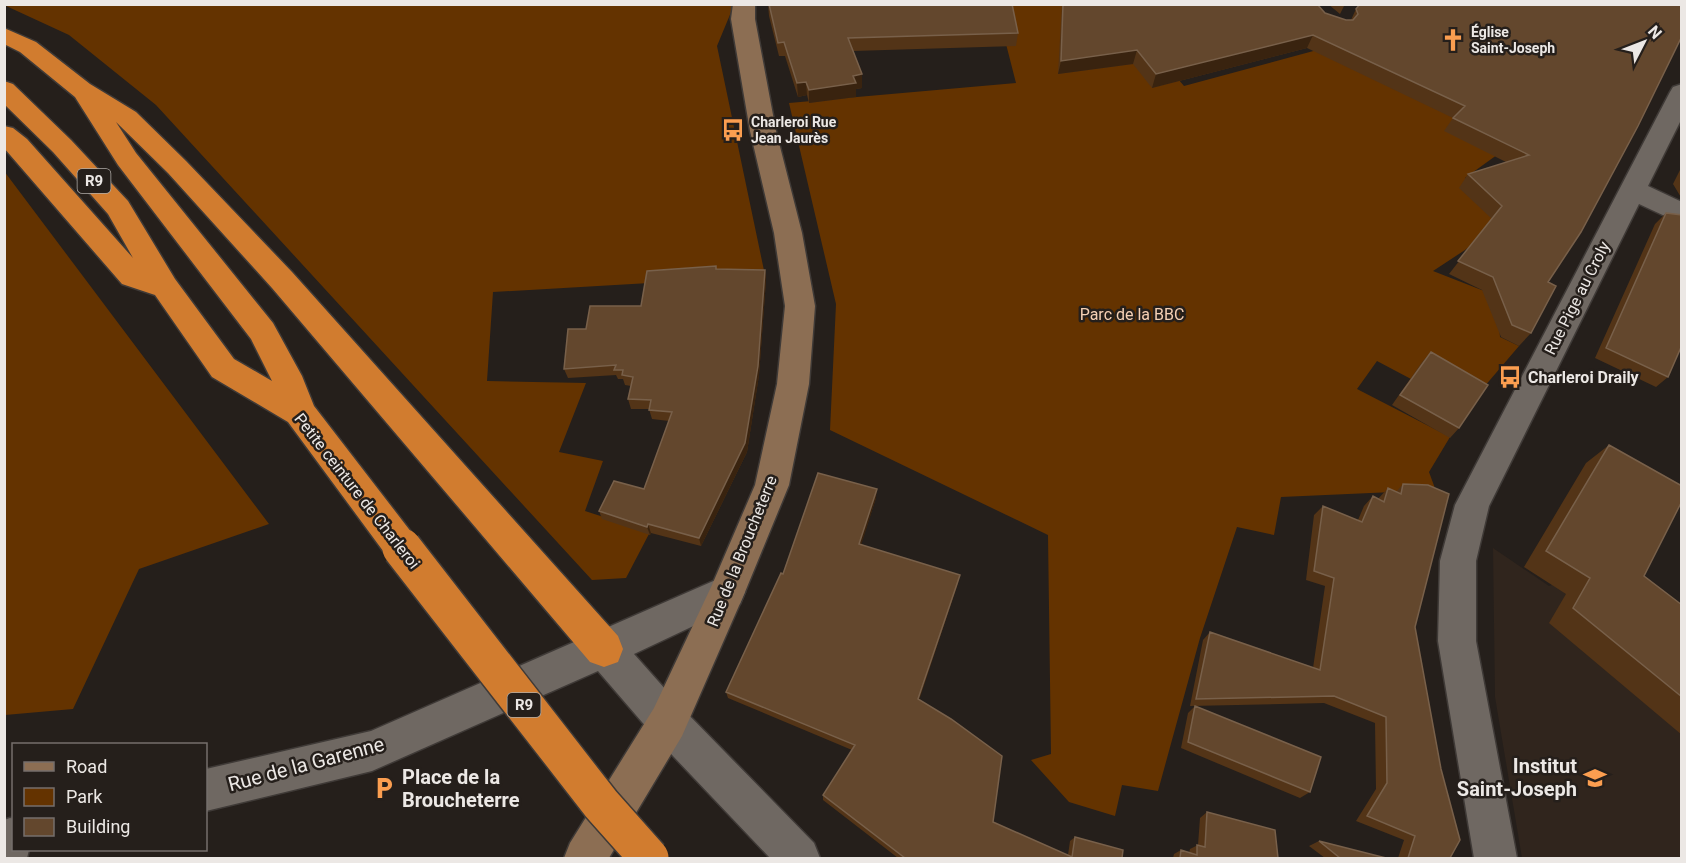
<svg xmlns="http://www.w3.org/2000/svg" width="1686" height="863" viewBox="0 0 1686 863" font-family="Roboto,sans-serif">
<style>
.built{fill:#30251d}
.green{fill:#643300}
.lines{fill:none;stroke-linecap:round;stroke-linejoin:round}
.street-casing{stroke:#3f3a37;stroke-width:3}
.secondary-casing{stroke:#3f3a37;stroke-width:3}
.highway-casing{stroke:#3f3a37;stroke-width:3}
.street{fill:#6f6862;fill-rule:evenodd}
.secondary{fill:#8c6e53;fill-rule:evenodd}
.highway{fill:#d17c2f;fill-rule:evenodd}
.highway-bridge-casing{stroke:#3f3a37;stroke-width:42;stroke-linecap:butt}
.highway-bridge{stroke:#d17c2f;stroke-width:39}
.wall{fill:#533417}
.shaded-wall{fill:#39230f}
.building{fill:#63472d;stroke:#78604a;stroke-width:1.5}
.labels{text-anchor:middle;dominant-baseline:central;stroke-width:5;stroke-linejoin:round;paint-order:stroke}
.far-poi-label{font-size:14px;font-weight:bold;fill:#ece8e5;stroke:#251f1b;text-anchor:start}
.shield{fill:#251f1b;stroke:#b0aca8;stroke-width:1.5}
.shield-label{font-size:15px;font-weight:bold;fill:#ece8e5}
.street-label{font-size:16px;fill:#ece8e5;stroke:#251f1b}
.park-label{font-size:16px;fill:#f5d0b4;stroke:#251f1b}
.poi-label{font-size:16px;font-weight:bold;fill:#ece8e5;stroke:#251f1b;text-anchor:start}
.near-street-label{font-size:20px;fill:#ece8e5;stroke:#251f1b}
.near-poi-label{font-size:20px;font-weight:bold;fill:#ece8e5;stroke:#251f1b;text-anchor:end}
</style>
<rect width="100%" height="100%" fill="#251f1b"/>
<path class="built" d="M1493,548L1549,586L1569,579L1681,668V858H1522L1495,697Z"/>
<path class="green" d="M1114,4L1184,86L1354,40L1484,111L1501,152L1465,178L1520,206L1465,250L1433,271L1497,296L1500,337L1519,346L1478,394L1411,379L1377,361L1357,389L1450,437L1429,472L1440,502L1393,492L1281,497L1274,535L1237,527L1200,638L1158,791L1122,785L1115,816L1069,802L1031,760L1051,754L1048,535L830,430L836,304L789,103L1016,83L996,5Z
M4,5H734L717,46L766,280L718,279L493,292L487,381L586,383L559,452L603,461L585,511L650,532L626,578L592,580L156,105L69,35Z
M4,171L269,524L139,569L73,709L5,715Z"/>
<g class="lines">
<g class="street-casing">
<path id="street" d="M1682,84V118L1648,186L1682,202V224L1639,204L1489,506L1476,561V641L1517,858H1474L1438,641L1440,561L1455,505L1670,92L1673,87Z
M727,575L740,580L745,592L740,604L634,654L682,708L814,843L820,858H770L654,736L598,671L372,771L206,811V769L371,731Z
M10,818L14,819V850H29L27,858H4V820Z"/>
</g>
<g class="secondary-casing">
<path id="secondary" d="M733,4H755V19L776,131L802,233L815,306L809,384L789,485L745,592L682,736L609,858H564L570,843L654,708L712,585L755,485L777,384L785,306L774,233L750,131L731,19Z"/>
</g>
<g class="highway-casing">
<path id="highway" d="M4,28L36,42L90,84L136,112L186,161L292,272L618,636L623,649L618,662L604,667L590,662L272,288L168,173L116,122L136,153L273,323L302,376L314,406L415,537L420,548L415,559L402,564L389,559L288,422L212,377L155,295L122,284L4,148V126L13,128L27,139L133,258L108,214L53,152L4,104V81L13,84L71,140L128,201L175,279L234,359L272,381L251,339L118,165L75,97L20,52L4,44Z"/>
</g>
<use href="#street" class="street"/>
<use href="#secondary" class="secondary"/>
<use href="#highway" class="highway"/>
<g class="highway-bridge-casing">
<path id="highway-bridge" d="M402,548L601,804L649,858"/>
</g>
<use href="#highway-bridge" class="highway-bridge"/>
</g>
<path class="wall" d="M768,4L1018,33L1016,46L853,51L862,88L856,89V97L809,103L807,95L798,97L785,56H779L769,16Z
M1062,4H1317L1325,13L1346,20H1351L1356,9L1682,4L1548,282L1531,333L1519,346L1501,337L1482,290L1449,274L1492,219L1459,188L1468,174L1506,162L1444,131L1453,118L1307,48L1152,88L1133,64L1058,74Z
M1328,4H1345L1340,14Z
M1682,166V199L1673,184Z
M1666,213L1668,377L1656,387L1595,358L1655,224Z
M716,269L765,270L766,280L759,375L747,452L701,546L651,533L650,535L602,519L599,511L644,489L669,421L652,419L649,409H631L628,399L631,386L625,385L623,379H618L616,375L568,378L564,369L586,329L641,306Z
M1431,352L1459,428L1450,438L1392,405L1422,362Z
M1609,445L1644,576L1682,605V735L1549,623L1566,594L1524,567L1586,463Z
M1403,484L1415,627L1450,858H1398L1404,840L1356,821L1376,789L1375,723L1324,703L1190,706L1203,640L1210,632L1313,668L1325,586L1306,580L1314,515L1323,506L1358,520L1364,506L1373,496L1378,499L1388,488L1396,492Z
M876,498L861,544L958,583L919,700L993,822L1068,855L1070,841L1075,837L1122,858H898L823,800V795L852,750L728,698L726,692L783,574Z
M1195,706L1310,792L1300,798L1181,748L1188,713Z
M1207,812L1278,858H1173L1174,854L1181,850L1189,853L1190,849L1198,845L1200,818Z
M1319,841L1386,858H1325L1309,846Z"/>
<path class="shaded-wall" d="M1313,35L1307,48L1152,88L1156,74Z
M1137,50L1133,64L1058,74L1061,61Z
M862,74V88L856,89V97L809,103V90L853,76Z
M806,82L807,95L798,97L797,83Z
M765,270L766,280L759,375L747,452L701,546L699,538Z
M877,489L876,498L859,552V544Z
M648,524L651,533L650,535L647,527Z
M960,575L958,583L917,706L918,699Z"/>
<path class="building" d="M769,4H1012L1018,33L848,38L862,74L853,76L856,83L809,90L806,82L797,83L784,42L778,43Z
M1063,4H1317L1325,13L1346,20H1353L1358,14L1356,9L1360,4H1682V36L1638,126L1581,232L1548,282L1556,286L1531,333L1512,325L1493,277L1458,261L1502,206L1468,174L1529,155L1453,118L1465,106L1313,35L1156,74L1137,50L1061,61Z
M1666,213L1682,215V345L1668,377L1606,348Z
M716,266V269L765,270L758,366L745,443L699,538L648,524L647,527L599,511L614,481L644,489L672,412L649,410L651,400L628,399L633,377L622,375L623,370H614L616,365L564,369L568,329H586L590,306H641L647,271Z
M1431,352L1488,385L1459,428L1400,395Z
M1609,445L1682,486V501L1644,576L1682,605V697L1573,608L1590,578L1546,551Z
M818,473L877,489L859,544L960,575L918,699L951,719L1002,756L993,822L1072,857L1075,837L1123,850L1122,858H905L823,795L855,745L726,692L781,573L783,574Z
M1403,484L1428,485L1449,494L1415,627L1441,769L1460,840L1450,858H1408L1415,836L1367,816L1387,783L1386,717L1334,696L1196,699L1210,632L1320,670L1334,578L1314,571L1323,506L1362,522L1373,496L1384,502L1388,488L1401,494Z
M1195,706L1321,757L1310,792L1188,742Z
M1207,812L1275,830L1278,858H1180L1181,850L1197,855V845L1205,847Z
M1319,841L1386,858H1340Z"/>
<defs>
<g id="church-bare" transform="scale(1.8)"><path d="M-1.2-6h2.4v3.5h3.3v2.4h-3.3V6h-2.4V-.1h-3.3v-2.4h3.3Z" fill="#fb9e50" stroke="#251f1b" stroke-width="2.5" paint-order="stroke"/></g>
<g id="bus-bare" transform="scale(1.8)"><path d="M-5-6H5V4H4V6H2V4H-2V6H-4V4H-5ZM-3.5-4V0h7V-4ZM-3.5 1.2v1.5H-2V1.2ZM2 1.2v1.5H3.5V1.2Z" fill="#fb9e50" stroke="#251f1b" stroke-width="2.5" paint-order="stroke"/></g>
<g id="school-bare" transform="scale(1.8)"><path d="M0-5L7-2L0 1L-7-2ZM-4 1L0 2.5L4 1V4Q0 6-4 4Z" fill="#fb9e50" stroke="#251f1b" stroke-width="2.5" paint-order="stroke"/></g>
<g id="parking-bare" transform="scale(1.8)"><path d="M-3.5-5.5H1a3.5 3.5 0 0 1 0 7H-1V5.5H-3.5ZM-1-3.4V-.6H.8a1.4 1.4 0 0 0 0-2.8Z" fill="#fb9e50" stroke="#251f1b" stroke-width="2.5" paint-order="stroke"/></g>
</defs>
<g fill-rule="evenodd">
<use href="#church-bare" x="1453" y="40"/>
<use href="#bus-bare" x="733" y="130"/>
<use href="#bus-bare" x="1510" y="377"/>
<use href="#school-bare" x="1595" y="778"/>
<use href="#parking-bare" x="384" y="788"/>
</g>
<g class="labels">
<g class="far-poi-label">
<text x="1471" y="32">Église<tspan x="1471" dy="16">Saint-Joseph</tspan></text>
<text x="751" y="122">Charleroi Rue<tspan x="751" dy="16">Jean Jaurès</tspan></text>
</g>
<g class="shield">
<rect x="77.5" y="169" width="33" height="24" rx="4.5"/>
<rect x="507.5" y="693" width="33" height="24" rx="4.5"/>
</g>
<g class="shield-label">
<text x="94" y="181">R9</text>
<text x="524" y="705">R9</text>
</g>
<g class="street-label">
<text transform="translate(1577 298) rotate(-63)">Rue Pige au Croly</text>
<text transform="translate(357 491) rotate(52)">Petite ceinture de Charleroi</text>
<text transform="translate(742 551) rotate(-68)">Rue de la Broucheterre</text>
</g>
<g class="park-label">
<text x="1132" y="314">Parc de la BBC</text>
</g>
<g class="poi-label">
<text x="1528" y="377">Charleroi Draily</text>
</g>
<g class="near-street-label">
<text transform="translate(306 764) rotate(-15)">Rue de la Garenne</text>
</g>
<g class="near-poi-label">
<text x="1577" y="766">Institut<tspan x="1577" dy="23">Saint-Joseph</tspan></text>
<text x="402" y="777" text-anchor="start">Place de la<tspan x="402" dy="23">Broucheterre</tspan></text>
</g>
</g>
<rect width="1686" height="863" fill="none" stroke="#ece8e5" stroke-width="12"/>
<rect x="12" y="743" width="195" height="108" fill="#251f1b" stroke="#756f6c" stroke-width="1.5"/>
<rect x="24" y="762" width="30" height="9" fill="#8c6e53" stroke="#756f6c" stroke-width="1.5"/>
<text x="66" y="773" font-size="18" fill="#ece8e5">Road</text>
<rect x="24" y="788" width="30" height="18" fill="#643300" stroke="#756f6c" stroke-width="1.5"/>
<text x="66" y="803" font-size="18" fill="#ece8e5">Park</text>
<rect x="24" y="818" width="30" height="18" fill="#63472d" stroke="#756f6c" stroke-width="1.5"/>
<text x="66" y="833" font-size="18" fill="#ece8e5">Building</text>
<g transform="translate(1644 42) rotate(48)" stroke="#251f1b" stroke-width="4.5" paint-order="stroke">
<path d="M0-4.5L10 22L0 15L-10 22Z" fill="#ece8e5"/>
<text y="-9" font-size="16" font-weight="bold" text-anchor="middle" fill="#ece8e5">N</text>
</g>
</svg>
